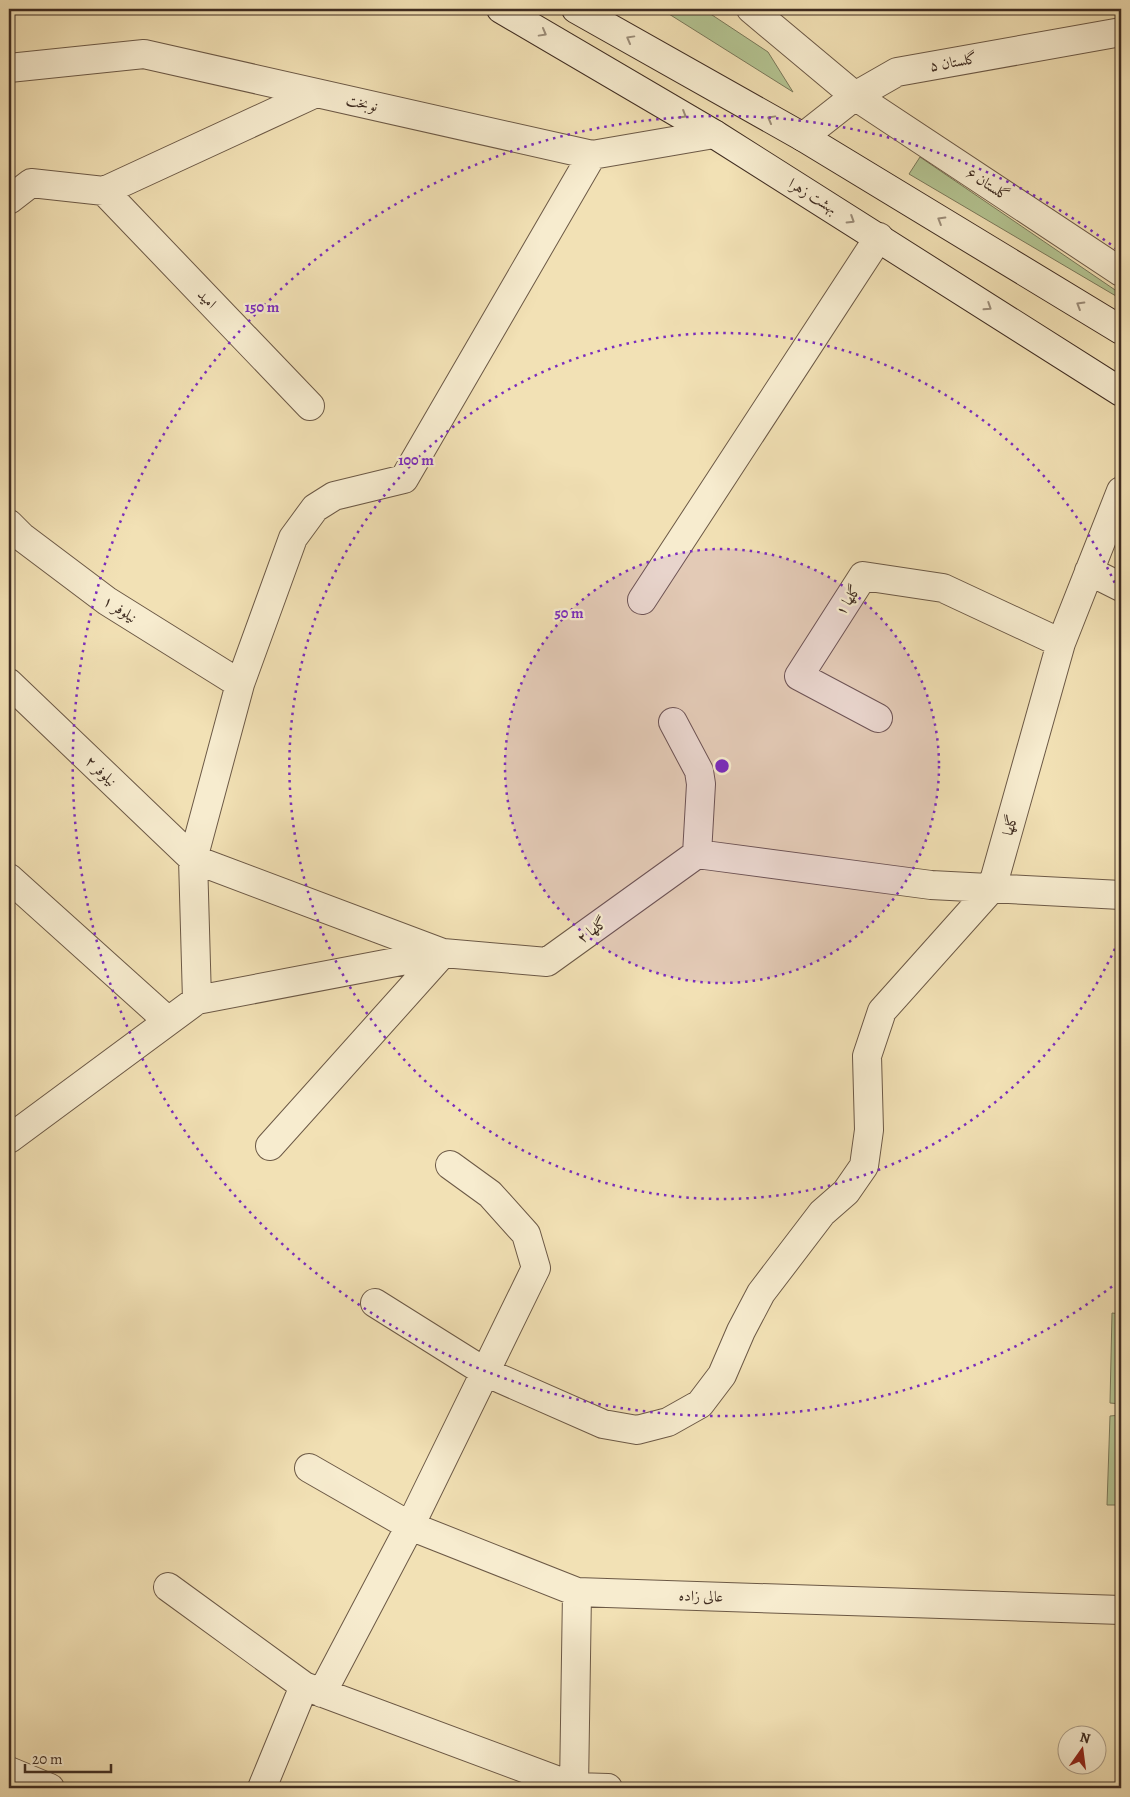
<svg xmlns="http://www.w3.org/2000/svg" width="1130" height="1797" viewBox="0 0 1130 1797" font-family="Alegreya,Amiri,serif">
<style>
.green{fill:#b4c492;stroke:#7a785a}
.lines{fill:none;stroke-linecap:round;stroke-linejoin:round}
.street-casing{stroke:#6c5946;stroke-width:30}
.secondary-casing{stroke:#3f2c21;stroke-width:30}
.street{stroke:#f7eccf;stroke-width:28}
.secondary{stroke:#f7eccf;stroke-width:28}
.oneway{stroke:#9b8c78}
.ring{fill:none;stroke:#7b2cbf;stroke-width:2.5;stroke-dasharray:2.5 5}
.labels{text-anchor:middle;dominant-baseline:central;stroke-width:4.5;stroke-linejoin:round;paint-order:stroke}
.street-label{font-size:15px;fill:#3f2c21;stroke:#f7eccf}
.centre{fill:#7b2cbf;stroke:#f7eccf;stroke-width:2.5}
.ring-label{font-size:15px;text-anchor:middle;font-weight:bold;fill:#7b2cbf;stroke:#f7eccf;stroke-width:4.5;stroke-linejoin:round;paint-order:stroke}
</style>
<rect width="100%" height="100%" fill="#f2e1b5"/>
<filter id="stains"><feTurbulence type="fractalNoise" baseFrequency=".004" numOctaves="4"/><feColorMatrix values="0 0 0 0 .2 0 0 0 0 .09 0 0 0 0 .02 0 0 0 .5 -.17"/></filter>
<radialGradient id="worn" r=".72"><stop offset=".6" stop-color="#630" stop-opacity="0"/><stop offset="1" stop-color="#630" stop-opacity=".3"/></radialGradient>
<path class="green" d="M661,9H703L768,52L793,92Z
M920,157L1121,294V299L909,174Z
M1112,1313L1121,1314V1404L1110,1403Z
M1121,1415V1505H1107L1110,1416Z"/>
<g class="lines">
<g class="street-casing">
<path id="street" d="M751,9L855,96L1121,272
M9,68L144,54L592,155L714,134
M803,137L855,96L897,72L1121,32
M9,200L31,183L104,191
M310,406L104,191L316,93
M9,524L22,537L107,601L240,684
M1089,571L1121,587
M642,600L879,237
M9,683L193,859L443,953L547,962L697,854L931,885L1121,895
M878,718L799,676L863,576L943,588L1061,643
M673,722L699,771L701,784L697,854
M9,878L168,1021
M197,1000L443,953
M9,1139L197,1000L193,859L240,684L293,538L315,508L334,496L404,479L592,155
M270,1146L443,953
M375,1303L485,1372L603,1424L637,1430L668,1422L700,1404L722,1375L741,1331L761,1293L822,1213L846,1192L864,1166L869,1130L867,1056L882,1011L992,888L1061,643L1121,491
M309,1468L410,1526L577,1592L1121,1610
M168,1587L304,1686L575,1787L608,1788
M322,1693L410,1526L536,1268L526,1234L490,1194L450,1165
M9,1771L50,1788
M262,1788L304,1686
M574,1788L577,1592"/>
</g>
<g class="secondary-casing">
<path id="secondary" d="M501,9L714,134L1121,392
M576,9L803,137L1121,330"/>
</g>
<use href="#street" class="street"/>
<use href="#secondary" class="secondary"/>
</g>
<defs><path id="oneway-chevron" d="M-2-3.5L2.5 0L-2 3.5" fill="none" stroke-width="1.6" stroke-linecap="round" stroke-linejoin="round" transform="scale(1.25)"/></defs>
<g class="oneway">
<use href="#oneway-chevron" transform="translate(543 33) rotate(29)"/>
<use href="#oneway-chevron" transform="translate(630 39) rotate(-151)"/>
<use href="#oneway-chevron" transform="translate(683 115) rotate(31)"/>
<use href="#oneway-chevron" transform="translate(771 119) rotate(-151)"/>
<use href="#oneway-chevron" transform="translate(851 220) rotate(32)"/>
<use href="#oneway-chevron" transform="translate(941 220) rotate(-149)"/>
<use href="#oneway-chevron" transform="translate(1080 305) rotate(-149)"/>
<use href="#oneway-chevron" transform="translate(988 307) rotate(33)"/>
</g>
<circle cx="722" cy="766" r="217" fill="#7b2cbf" fill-opacity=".12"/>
<g class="ring">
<circle cx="722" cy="766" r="217"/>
<path d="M1121 935A433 433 0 1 1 1121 597"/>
<path d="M1118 1282A650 650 0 1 1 1118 250"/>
</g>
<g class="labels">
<g class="street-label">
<text transform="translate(953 62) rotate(-10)">گلستان ۵</text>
<text transform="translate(362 103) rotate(13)">نوبخت</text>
<text transform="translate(988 184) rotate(33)">گلستان ۶</text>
<text transform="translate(813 196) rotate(32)">بهشت زهرا</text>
<text transform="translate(207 299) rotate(46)">امید</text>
<text transform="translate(848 600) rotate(-57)">گلها ۱</text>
<text transform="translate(120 609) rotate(33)">نیلوفر ۱</text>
<text transform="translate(101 771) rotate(44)">نیلوفر ۲</text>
<text transform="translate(1010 825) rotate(-74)">گلها</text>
<text transform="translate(592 930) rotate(-36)">گلها ۲</text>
<text transform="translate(701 1596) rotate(2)">عالی زاده</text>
</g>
</g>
<circle cx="722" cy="766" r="8" class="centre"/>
<g class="ring-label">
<text x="262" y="312">150 m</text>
<text x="416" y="465">100 m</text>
<text x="569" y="618">50 m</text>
</g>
<rect width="1130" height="1797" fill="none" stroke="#f2e1b5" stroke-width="30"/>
<rect x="10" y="10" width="1110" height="1777" fill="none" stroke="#3f2c21" stroke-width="2.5"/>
<rect x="15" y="15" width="1100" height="1767" fill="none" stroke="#3f2c21"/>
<g transform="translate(1082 1750) rotate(14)"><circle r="24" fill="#f7eccf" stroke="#ad9f89"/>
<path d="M0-4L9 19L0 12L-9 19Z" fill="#8f2418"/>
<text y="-8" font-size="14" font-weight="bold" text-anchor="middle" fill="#3f2c21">N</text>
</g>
<path d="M25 1764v8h86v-8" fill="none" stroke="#3f2c21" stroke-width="2.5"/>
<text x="32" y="1764" font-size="15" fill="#3f2c21" stroke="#f7eccf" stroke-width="4" paint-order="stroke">20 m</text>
<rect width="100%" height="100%" filter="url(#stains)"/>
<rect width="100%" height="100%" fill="url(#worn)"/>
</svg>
